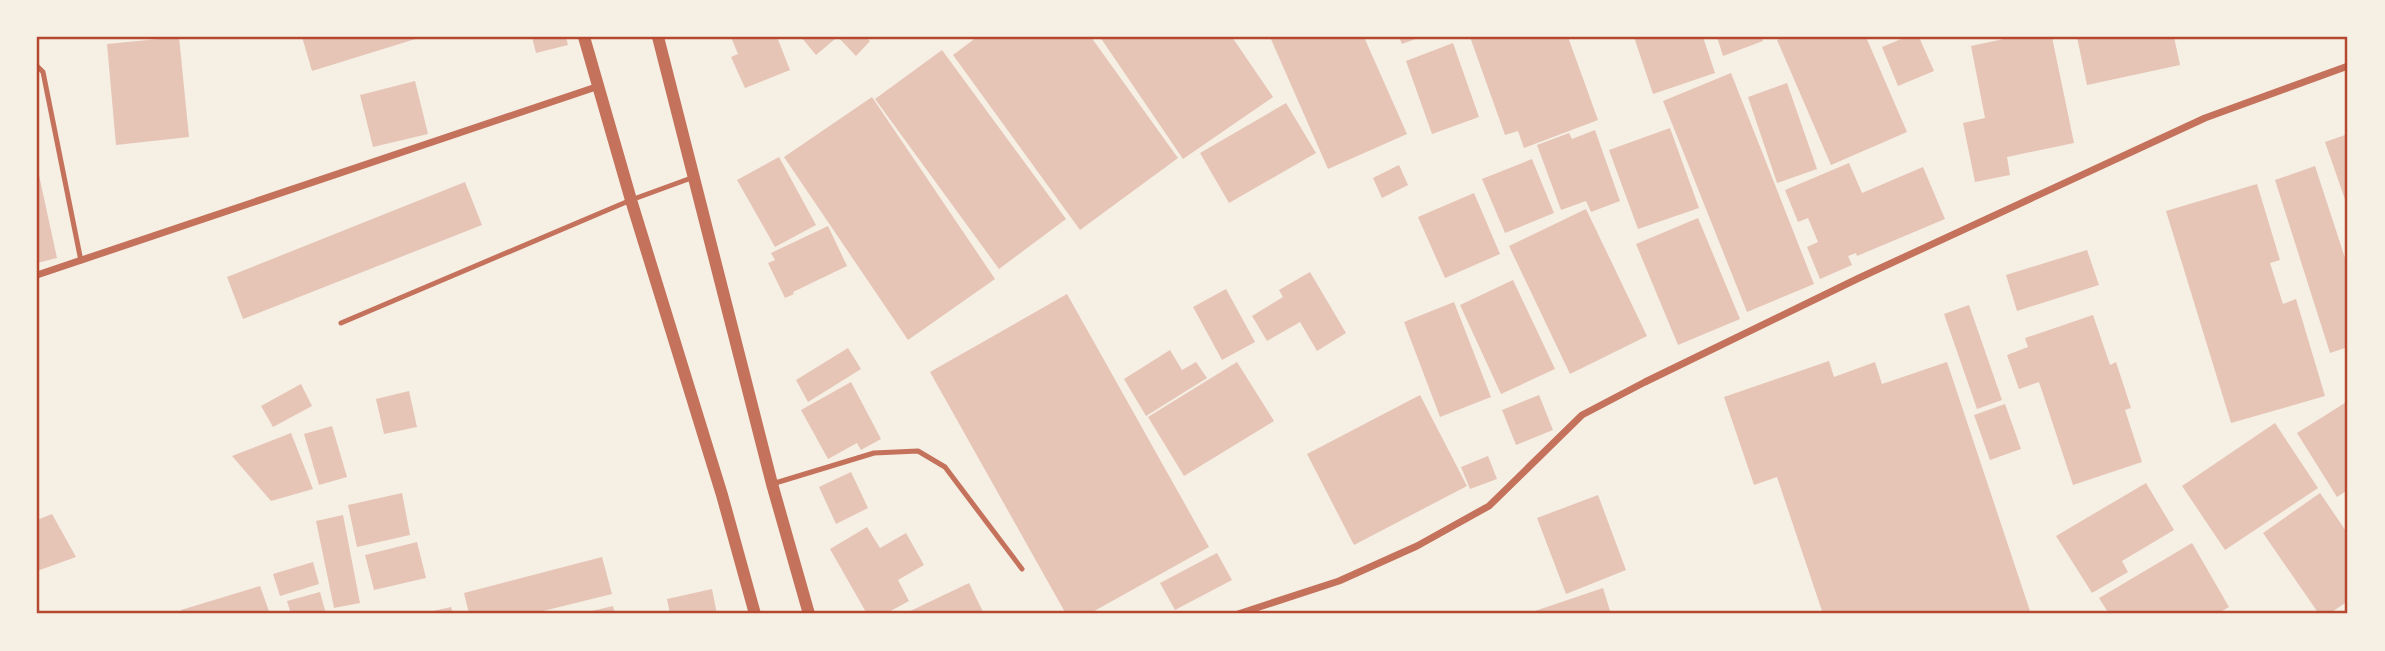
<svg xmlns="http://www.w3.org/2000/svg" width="2385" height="651" viewBox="0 0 2385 651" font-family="Ubuntu,sans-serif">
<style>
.building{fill:#e6c5b7}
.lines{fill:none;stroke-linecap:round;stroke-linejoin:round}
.service{stroke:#c5725c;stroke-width:5}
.minor{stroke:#c5725c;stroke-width:7}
.tertiary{stroke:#c5725c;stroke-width:12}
.neatline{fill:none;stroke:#b5482f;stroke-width:2.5}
</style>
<rect width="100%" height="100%" fill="#f6efe4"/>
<path class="building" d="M179,37L189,137L116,145L107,44Z
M302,37H422L312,71Z
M532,37H566L568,45L536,53Z
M731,37H777L790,70L745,88L731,57L738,54Z
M801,37H833L835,39L816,55Z
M838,37H865L870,41L856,56Z
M977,37H1091L1178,158L1080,230L953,55Z
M1100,37H1232L1273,97L1183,159Z
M1270,37H1364L1407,134L1328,169Z
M1399,37H1421L1402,44Z
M1470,37H1568L1598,120L1524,148L1518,131L1505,135Z
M1634,37H1703L1715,73L1653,94Z
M1717,37H1761L1763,41L1723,56Z
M1785,37H1866L1907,132L1831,165L1777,40Z
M1906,37H1919L1934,71L1898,86L1882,47Z
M2013,37H2052L2074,143L2007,157L2010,175L1975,182L1963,123L1985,118L1971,46Z
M2077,37H2174L2180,65L2087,85Z
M1453,43L1479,117L1432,134L1406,61Z
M942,50L1066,219L999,269L875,99Z
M1731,73L1814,284L1747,312L1663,101Z
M415,81L428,134L373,147L360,95Z
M1787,83L1817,169L1777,183L1748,97Z
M872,97L995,279L908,340L784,157Z
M1286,103L1316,153L1229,203L1200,153Z
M1670,128L1699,208L1638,229L1609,150Z
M1595,130L1620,201L1591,212L1586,201L1561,210L1537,145L1569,133L1572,139Z
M2348,134V208L2325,142Z
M779,157L816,225L775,247L737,180Z
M1532,159L1554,213L1505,233L1482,179Z
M1849,163L1862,193L1923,167L1945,219L1857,256L1856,253L1848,256L1852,265L1820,279L1807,247L1818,242L1808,218L1798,222L1785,190Z
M1399,165L1408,185L1382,198L1373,178Z
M37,166L57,258L37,263Z
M2315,166L2348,267V347L2330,353L2275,180Z
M465,182L482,225L243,319L227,277Z
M2257,184L2280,260L2270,263L2283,304L2296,299L2325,396L2231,423L2166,211Z
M1474,193L1500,254L1445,278L1418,217Z
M1586,209L1647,336L1570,374L1509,246Z
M1698,218L1740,319L1678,345L1636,244Z
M828,226L847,266L793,292L794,294L785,298L768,263L775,260L771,253Z
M2087,250L2099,285L2017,311L2006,275Z
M1310,272L1346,333L1317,351L1300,322L1267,341L1252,316L1283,297L1279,290Z
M1513,280L1555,369L1501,394L1460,305Z
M1226,289L1255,342L1222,360L1193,307Z
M1067,294L1209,547L1089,614H1066L930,372Z
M1454,302L1491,397L1440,417L1404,322Z
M1969,305L2002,400L1977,409L1944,314Z
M2093,315L2110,365L2116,362L2131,408L2125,410L2142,462L2073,485L2039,382L2019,389L2007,355L2028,347L2025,338Z
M848,348L861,369L808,402L796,380Z
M1170,350L1182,370L1196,362L1207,378L1146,416L1124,379Z
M1829,361L1834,377L1875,362L1882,384L1947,362L2031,614H1823L1777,477L1754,485L1724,397Z
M1237,362L1274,421L1184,476L1148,417Z
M851,382L881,439L861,450L857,443L828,459L801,410Z
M301,384L312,406L273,427L261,406Z
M409,391L417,427L384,434L376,399Z
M1420,395L1467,486L1354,545L1307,454Z
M1539,395L1553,430L1516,445L1502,410Z
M2348,401V490L2337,497L2297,433Z
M2005,404L2021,449L1990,460L1974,415Z
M2275,423L2318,488L2225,550L2182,486Z
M332,426L347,477L319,485L304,434Z
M291,433L313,489L271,501L232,456Z
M1488,456L1497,479L1470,489L1461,467Z
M851,472L868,508L836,524L819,487Z
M2146,483L2174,530L2122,561L2128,572L2092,593L2056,536Z
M402,493L410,535L357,547L348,505Z
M2320,493L2348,534V601L2329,614H2319L2263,533Z
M1598,495L1626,570L1566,594L1537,518Z
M52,514L76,557L37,571V520Z
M343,515L360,603L334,608L316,521Z
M867,527L880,548L906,533L924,565L898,580L909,601L885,614H867L830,549Z
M417,542L426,578L374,590L365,555Z
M2192,543L2229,607L2217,614H2109L2099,598Z
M1217,553L1232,580L1175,610L1160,583Z
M602,557L612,594L531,614H469L464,593Z
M313,562L319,584L280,596L273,574Z
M969,583L984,614H904Z
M260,586L270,614H182L181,610Z
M1603,588L1611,614H1526Z
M712,589L717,614H670L667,599Z
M320,592L326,614H291L287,601Z
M613,606L615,614H583V613Z
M451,607L453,614H424V613Z"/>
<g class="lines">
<path class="service" d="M37,66L43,72L81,261
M341,323L631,200L694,177
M772,484L874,453L918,451L945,467L1022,569"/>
<path class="minor" d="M37,275L599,86
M1238,614L1339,581L1417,546L1489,506L1582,415L1645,382L1859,278L2205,118L2348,66"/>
<path class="tertiary" d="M584,37L631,200L722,495L755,614
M658,37L772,484L809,614"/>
</g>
<rect width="2385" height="651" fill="none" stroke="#f6efe4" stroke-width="77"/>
<rect x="38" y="38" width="2308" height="574" class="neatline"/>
</svg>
